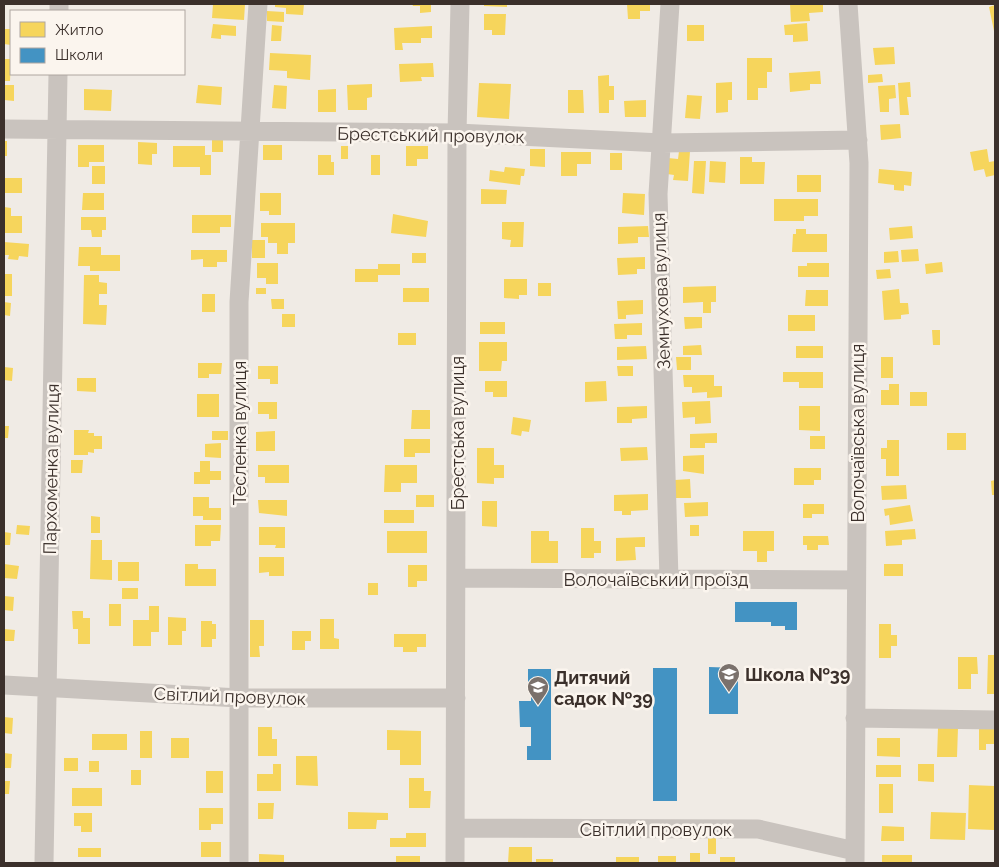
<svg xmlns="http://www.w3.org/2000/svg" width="999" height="867" viewBox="0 0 999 867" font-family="Raleway,sans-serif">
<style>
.homes{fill:#f6d55c}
.schools{fill:#4393c3}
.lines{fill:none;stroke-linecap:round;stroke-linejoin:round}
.minor{stroke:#c9c3be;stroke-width:19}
.labels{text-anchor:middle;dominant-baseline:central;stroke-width:5;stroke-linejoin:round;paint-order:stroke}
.street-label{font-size:18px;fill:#3b302b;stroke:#fbf5ee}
.poi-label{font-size:18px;font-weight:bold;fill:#3b302b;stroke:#fbf5ee;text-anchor:start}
</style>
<rect width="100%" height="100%" fill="#f0ebe5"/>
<path class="homes" d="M213,4H245L244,20L212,18Z
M275,4H304L303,15L286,14V8L275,7Z
M412,4H431V12L420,13V6H413Z
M484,4H507V7L484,6Z
M627,4H650V11H640V19H628Z
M790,4H823V12L809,13L810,21L791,22Z
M995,5V31H994L989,7Z
M267,11L284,12V22L267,21Z
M484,14H506L505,35H492V30H484Z
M807,23L808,41L793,42V35H785L784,25Z
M213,24L236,26V36L221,35V39L211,38Z
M272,25L282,26L281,41H271Z
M687,25H704V41H687Z
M432,26V38H421V43H402L403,50H395L394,28Z
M4,29H11V45L4,44Z
M894,47L895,64L875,65L873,48Z
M270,53L311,55L310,80L287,78V71L269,70Z
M747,58H772V72H767V88H758V100H747Z
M4,59H11L10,81H4Z
M433,63L434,77H421L422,81L400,82L399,64Z
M820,71L821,84H810V90L790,92L789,73Z
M882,74L883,82L868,83V75Z
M609,75V86H614V100H609V113H599L598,76Z
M732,82V100H728V112L716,113V83Z
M910,82L911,97H907L909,115H900L898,83Z
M479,83L511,84L509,119L477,117Z
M372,84V97L367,98V110H348L347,85Z
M4,85H14V101L4,100Z
M198,85L222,87L221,105L196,103Z
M274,85L287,86L286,109L272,108Z
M895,85L896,98L889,99V112H880L878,86Z
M84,89L112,90L111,111L84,110Z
M336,89V112H318V90Z
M568,90H583L584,113H568Z
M687,95L702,96L700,119L685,118Z
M646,100V117H625L624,101Z
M900,124L901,138L881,140L880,125Z
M212,138L223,139V152H212Z
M4,141H7V156H4Z
M138,142L157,143V154H152V165L138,164Z
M78,145H104V162H89V167H78Z
M263,145H282V160H263Z
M173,146H205V155H211V175H200V167H173Z
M341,146H348V159H341Z
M406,146H428V159H417V166H406Z
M530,149H545V167L530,166Z
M987,149L989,162L995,161V175L986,177L984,169L974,171L970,152Z
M679,151H690L688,181L673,180L674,175L667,174L668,158L678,159Z
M561,152H591V164H577V176H561Z
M610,153H622V170H610Z
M318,155H331V162H334V175H318Z
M371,155H380V175H371Z
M740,157H752V162H765L764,184H740Z
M694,161H706L704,194L692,193Z
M710,161L726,162L725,183L709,182Z
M92,166H105V184H92Z
M505,167L525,169L524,176H521L520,185L489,181L490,170L504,172Z
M879,169L912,172L911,186L904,185V191L894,190V185L878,183Z
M797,175H821V192H797Z
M4,178H22V193H4Z
M481,189L507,190L506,204H481Z
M83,193H104V210H82Z
M260,193H281V215H269V211H260Z
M623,193L645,194L644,215L622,213Z
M774,199H818V216H804V221H774Z
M4,207L11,208V216H22V233H4Z
M393,214L428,221L426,237L391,233Z
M192,215H231V227H220V233H192Z
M81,217H106V230H102V237H92L91,230H81Z
M502,222H524L523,247H510L511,240L502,239Z
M261,223H295V243H288V254H277V243H268V237H261Z
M648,226L649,237H638V243L618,244V227Z
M912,226L913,238L890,240L889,228Z
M796,229H806V234H827V252H792L793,234H796Z
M252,240H265V258H252Z
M4,242L29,244L28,257L19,256L18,260L8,259L9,255H4Z
M79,247H101V255H120V271H90V266H78Z
M918,249L919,261L902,262L901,250Z
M191,250H227V262H217V267H203V259L191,260Z
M898,251L899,262L884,263V252Z
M412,253H426V263H412Z
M645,257V269H637V274L618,275L617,258Z
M942,262L943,272L926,274L925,264Z
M257,263H278V284H266V278H257Z
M807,263H829V277H798V266H807Z
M378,264H400V275H378V282H355V269H378Z
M890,269L891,278L877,279L876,270Z
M4,274H12V296H4Z
M84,275H99V282L107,283V294H99V305H107L106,325L83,324Z
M504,279H527V295H519V299L504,298Z
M538,283H551V296H538Z
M716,286V302H711V313H703V302L683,303V287Z
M256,288H266V294H256Z
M403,288H429V302H403Z
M899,289L900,303H908L909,314L901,315V319L884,320L882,291Z
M806,290H828V306H805Z
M202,294H215V312H202Z
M271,299H284V309H272Z
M643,300V314L626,315V319H618L617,301Z
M4,302L11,303L10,316L4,315Z
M282,314H295V327H282Z
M788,315H815V331H788Z
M684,317H702V328L685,329Z
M480,322H505V334H480Z
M642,323V335H627V339H615L614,324Z
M932,330H940V345H933Z
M398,333H416V345H398Z
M479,342H507V361H502L501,371H479Z
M701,345L702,355H683V346Z
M646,346L647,359L617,360V347Z
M796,346H823V358H796Z
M676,357H691V370H677Z
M881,357H893V378H881Z
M198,363H222L221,374H209V378H198Z
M258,366H278V384H270V379H258Z
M617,366H633V376H618Z
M4,367L13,368L12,381L4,380Z
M783,372H823V388H799V382H783Z
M683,375H714V386H722V397L707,398V392L692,393V387H684Z
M77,378H96V392L77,391Z
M485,381H507V397H493V392H485Z
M606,381L607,401L585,402V382Z
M889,384H899V405H881V390H889Z
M910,392H927V406H910Z
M197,394H219V417H197Z
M710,401L711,423L695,424V417L683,418L682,402Z
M258,402H277V419H269V414H258Z
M647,406V418L632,419V423H617V407Z
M799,406H820V431L799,430Z
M412,410H430V429H411Z
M513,417L531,420L529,432L522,431L521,436L511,434Z
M4,426H9L8,438H4Z
M74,430H89L88,433H94V436H102V449H94V453L88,452V455H74Z
M212,431H228V440H212Z
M275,431V451H256V432Z
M717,433V443H705V448H690V434Z
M947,433H966V450H947Z
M810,436H825V449H810Z
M404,439H430V453H415V457H404Z
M887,440H899V476H886V459H881V448H887Z
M221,443V458L205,457V444Z
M647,447L648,460L621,461L620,448Z
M477,448H494V465H504V478H494V484L477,483Z
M704,455V474L683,471V456Z
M71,460H83L82,473H71Z
M200,461H210V471H221V480H210V484H194V472H200Z
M258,465H289V483H265V477H258Z
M385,465H417V483H401V492H384Z
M794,468H821V480H814V485H794Z
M690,479L691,498H675V480Z
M995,480V495H992L991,481Z
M906,485L907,499L882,500L881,486Z
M648,494V510L631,511V515H622V511H614V495Z
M416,495H434V507H416Z
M193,497H209V508H221V520H203V516H193Z
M258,500H287V516L259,513Z
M482,501H497V527L482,526Z
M708,502V516L685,517L684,503Z
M803,504H824V514H812V518H803Z
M910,505L913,521L890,525L889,515L885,516L884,509Z
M384,510H414V523H384Z
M91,516L100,517V533H91Z
M17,525L30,526L29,535L16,534Z
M195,525H221L220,541H211V546H195Z
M690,525H699V536H690Z
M259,527H285V548H275L276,545H259Z
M581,528H594V541H601V553H594V558H581Z
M915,529L916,539L902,540V545L886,546L885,531Z
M387,531H427V553H387Z
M531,531H549V541H558V563H531Z
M743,531H774V551H767V562H757V551H743Z
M4,532L11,533L10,545H4Z
M803,536H828L829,545H818V550H807V545H803Z
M645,537V547H635L636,560L616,561V538Z
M91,540H102V560H112V580L90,579Z
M259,557H284V576H269V572L259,573Z
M118,562H139V581H118Z
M4,564L19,566L17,579L4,578Z
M185,564H198V569H216V586H185Z
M884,564H903V576H884Z
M408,565H427V581H417V587H408Z
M368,583H378V595H368Z
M122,588H138V599H122Z
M4,596L14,597L13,611L4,610Z
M109,604H121V626H109Z
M149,606H159V632H151V646H133V620H149Z
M72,611H83V618H90V644H78V629H73Z
M168,617L186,618V631H182V645H168Z
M320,619H334V638L339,639V649H320Z
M250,620H264V646H259L260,657H250Z
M201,621H212V624H216V639H212V647H201Z
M879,624H891V635H897V646H891V658H879Z
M4,629L15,630L14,641H4Z
M292,631H311V641H305V650H292Z
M394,634H426V647H417V652H403V647H394Z
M988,655H995V694H987Z
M958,657H977L978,674H971V689H958Z
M4,717L13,718L12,734L4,733Z
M258,727H272V739H277V756H258Z
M938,728H958L957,757H937Z
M979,728H995V744H986V750H979Z
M387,730L421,731V765H400V750H387Z
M140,731H152V758H140Z
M92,734H127V750H92Z
M171,738H189V758H171Z
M877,738H900V757L877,756Z
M4,753L12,754L11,768H4Z
M296,756H317L318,786L296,785Z
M64,758H78V771H64Z
M89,761H99V772H89Z
M273,764H281V791H257V774H273Z
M918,764H934V782L918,781Z
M876,765H901V777H876Z
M131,770H141V785H131Z
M206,771H223V793H206Z
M409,778H424V791H431L430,808H409Z
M4,781H10L9,794H4Z
M879,784H893V813H879Z
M969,785L995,786L994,830L968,829Z
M72,788H102V806H72Z
M258,803H274L273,819H258Z
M199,808H223V824H211V830H199Z
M348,812L388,813V820H377L376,829H348Z
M931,812L966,813L965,840L930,839Z
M74,813H92V832H81V826H74Z
M882,826L904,827V841H881Z
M406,833H426V847H390V838H406Z
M708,836H716V854H708Z
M201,842H221V857H201Z
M509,847H532V863H508Z
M78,848H101V857H78Z
M690,853H700V863H690Z
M259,854L284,855V863H259Z
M882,855H912V863H882Z
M396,856H420V863H396Z
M658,856H676V863H658Z
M616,857H639V863H616Z
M720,857H735V863H720Z
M536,859H553V863H536Z"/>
<path class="schools" d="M735,602H797V630H785V626H771V622H735Z
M709,667L738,668V714H709Z
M653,668H677V801H653Z
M528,669H551V760H527V746H531V727H520L519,701H531V681L528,682Z"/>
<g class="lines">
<path class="minor" d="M848,4L859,163L855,863
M59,11V4
M4,129L457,133L662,143L858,140
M456,578L856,580
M669,579L658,194L670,4
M4,685L239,698H456
M855,718L995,720
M456,828L758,829L855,851
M44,863L58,74
M239,863V302L258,4
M455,863L457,133L460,4"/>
</g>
<defs>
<g id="school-pin" transform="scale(1.125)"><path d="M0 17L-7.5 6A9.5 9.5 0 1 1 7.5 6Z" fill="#7a716c" stroke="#fbf5ee"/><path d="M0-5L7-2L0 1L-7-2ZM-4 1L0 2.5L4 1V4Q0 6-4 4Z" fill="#fff"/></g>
</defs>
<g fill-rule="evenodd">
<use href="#school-pin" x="729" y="674"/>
<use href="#school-pin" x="538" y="687"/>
</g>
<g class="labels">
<g class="street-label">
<text transform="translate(431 135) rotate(1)">Брестський провулок</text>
<text transform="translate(661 291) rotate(-92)">Земнухова вулиця</text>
<text transform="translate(239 433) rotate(-90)">Тесленка вулиця</text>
<text transform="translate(457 433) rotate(-90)">Брестська вулиця</text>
<text transform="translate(857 433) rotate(-90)">Волочаївська вулиця</text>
<text transform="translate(51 469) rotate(-89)">Пархоменка вулиця</text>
<text x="656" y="579">Волочаївський проїзд</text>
<text transform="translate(230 696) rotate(2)">Світлий провулок</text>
<text x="656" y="829">Світлий провулок</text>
</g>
<g class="poi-label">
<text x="745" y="674">Школа №39</text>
<text x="554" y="677">Дитячий<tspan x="554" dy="21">садок №39</tspan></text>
</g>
</g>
<rect width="999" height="867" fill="none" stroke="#3b302b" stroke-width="10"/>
<rect x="10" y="10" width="175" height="65" fill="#fbf5ee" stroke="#aea6a0"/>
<rect x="20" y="22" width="25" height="15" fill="#f6d55c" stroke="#aea6a0"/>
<text x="55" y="35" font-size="15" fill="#3b302b">Житло</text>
<rect x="20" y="48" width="25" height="15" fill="#4393c3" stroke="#aea6a0"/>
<text x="55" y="60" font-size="15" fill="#3b302b">Школи</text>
</svg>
